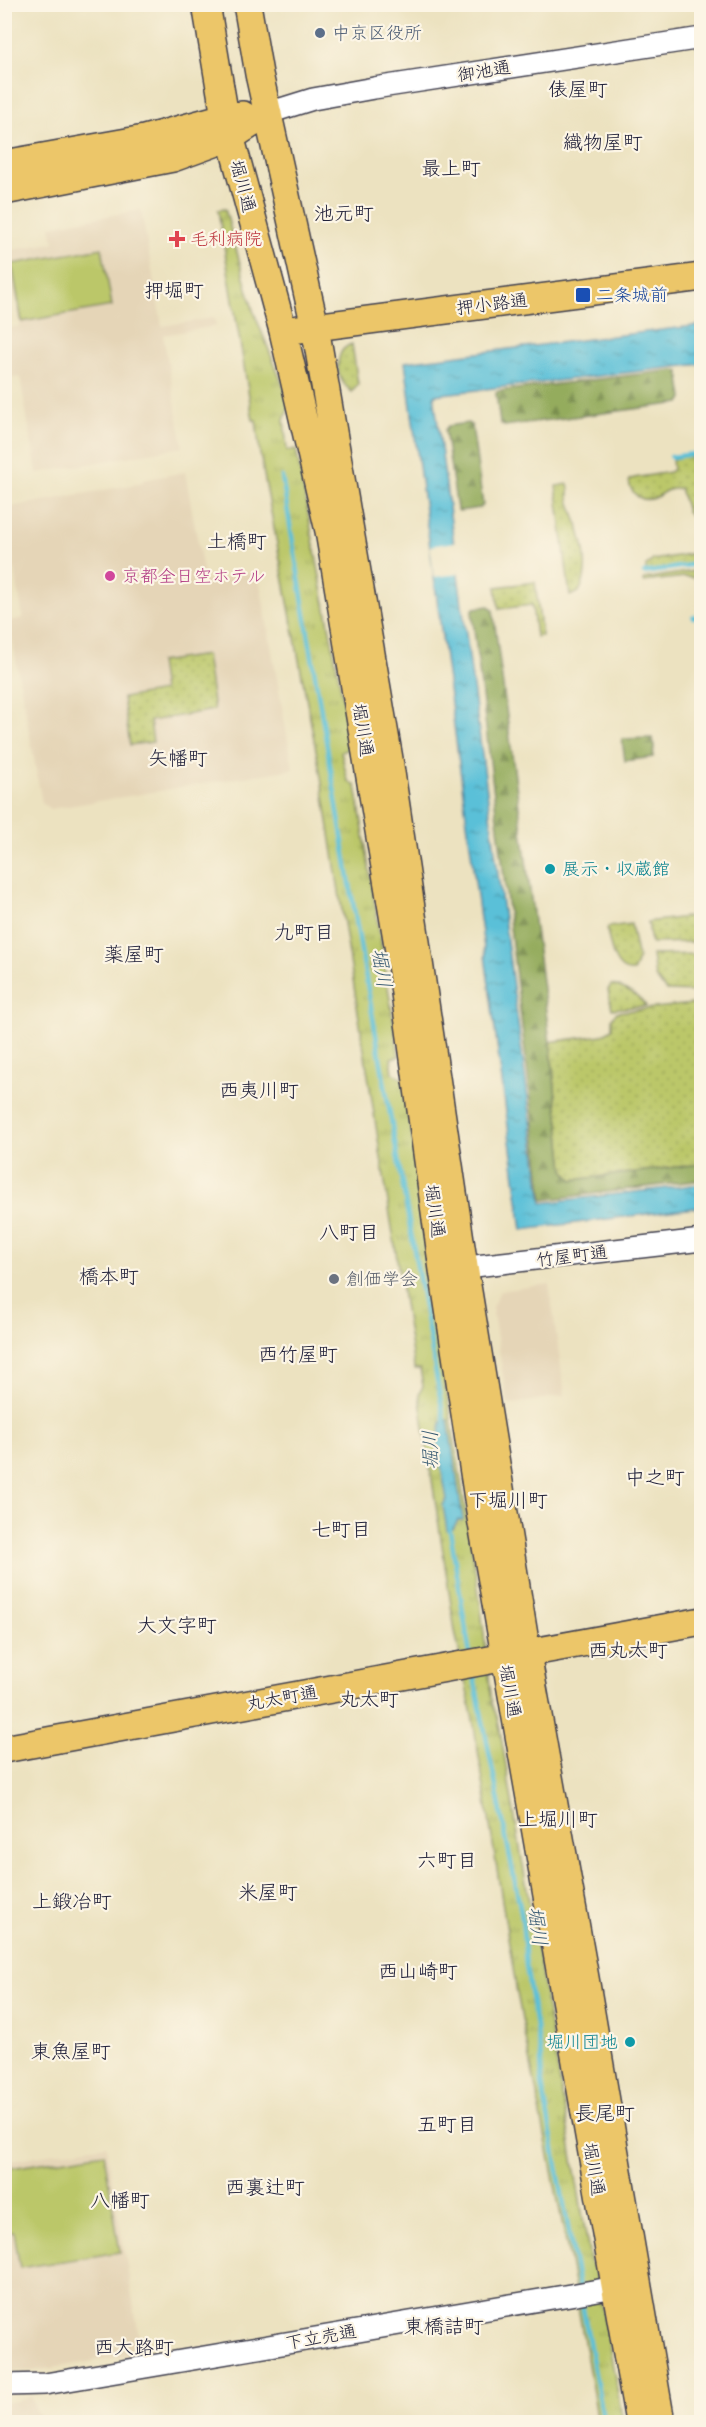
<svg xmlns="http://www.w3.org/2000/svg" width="706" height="2427" viewBox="0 0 706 2427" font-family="Itim,'Klee One',sans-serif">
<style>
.built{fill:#e5d5b7}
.grass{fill:url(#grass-dots);stroke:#6e7452;stroke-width:1.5}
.forest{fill:url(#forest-firs);stroke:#5b674c;stroke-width:1.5}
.park{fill:url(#park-tufts);stroke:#6e7452;stroke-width:1.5}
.pitch{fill:#bbc769;stroke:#6e7452;stroke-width:1.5}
.water{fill:url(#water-ripples);stroke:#3e718a;stroke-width:1.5}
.pier{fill:#ece2c0}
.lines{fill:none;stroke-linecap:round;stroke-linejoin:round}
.stream{stroke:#5ac0d8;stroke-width:4.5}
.tertiary-casing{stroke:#403f4f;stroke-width:24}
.primary-casing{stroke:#403f4f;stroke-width:30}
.tertiary{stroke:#fff;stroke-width:21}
.primary{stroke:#ecc669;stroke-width:27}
.service-dot{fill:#5c6f8a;stroke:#fcf5e5;stroke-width:2}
.health-dot{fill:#e0444e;stroke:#fcf5e5;stroke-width:2}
.transit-dot{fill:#1a4fb4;stroke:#fcf5e5;stroke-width:2}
.hotel-dot{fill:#d1479c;stroke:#fcf5e5;stroke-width:2}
.culture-dot{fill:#0f9aa8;stroke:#fcf5e5;stroke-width:2}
.worship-dot{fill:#6b7280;stroke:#fcf5e5;stroke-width:2}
.labels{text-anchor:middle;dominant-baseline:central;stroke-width:4.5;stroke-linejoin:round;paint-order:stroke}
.service-label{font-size:18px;fill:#4e5e75;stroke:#fcf5e5;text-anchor:start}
.street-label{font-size:18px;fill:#22223b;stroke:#fcf5e5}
.health-label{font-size:18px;fill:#be3a42;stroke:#fcf5e5;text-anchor:start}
.transit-label{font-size:18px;fill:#164399;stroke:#fcf5e5;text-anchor:start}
.hotel-label{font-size:18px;fill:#b23c85;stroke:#fcf5e5;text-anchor:start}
.culture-label{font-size:18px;fill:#0d838f;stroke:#fcf5e5;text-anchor:start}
.worship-label{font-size:18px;fill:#5b616d;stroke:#fcf5e5;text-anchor:start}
.neighbourhood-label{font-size:20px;fill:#22223b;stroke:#fcf5e5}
.water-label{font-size:20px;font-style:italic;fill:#365972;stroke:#fcf5e5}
</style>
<defs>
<pattern id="grass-dots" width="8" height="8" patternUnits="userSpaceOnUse" patternTransform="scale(1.5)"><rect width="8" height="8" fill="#bbc769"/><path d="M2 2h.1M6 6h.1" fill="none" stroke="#a0ab5c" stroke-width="1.8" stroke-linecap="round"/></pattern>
<pattern id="forest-firs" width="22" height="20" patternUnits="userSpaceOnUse" patternTransform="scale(1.5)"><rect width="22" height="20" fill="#94ac5d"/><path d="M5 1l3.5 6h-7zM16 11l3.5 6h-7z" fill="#788c4e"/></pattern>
<pattern id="park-tufts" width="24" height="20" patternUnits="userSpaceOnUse" patternTransform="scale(1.5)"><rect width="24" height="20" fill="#bbc769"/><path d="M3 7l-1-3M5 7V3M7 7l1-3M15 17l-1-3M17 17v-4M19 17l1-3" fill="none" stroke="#a0ab5c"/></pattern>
<pattern id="water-ripples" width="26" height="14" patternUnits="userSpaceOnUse" patternTransform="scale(1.5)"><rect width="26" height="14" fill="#5ac0d8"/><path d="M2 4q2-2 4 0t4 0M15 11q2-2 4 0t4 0" fill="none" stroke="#4a9cb0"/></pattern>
</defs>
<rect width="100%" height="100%" fill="#fcf5e5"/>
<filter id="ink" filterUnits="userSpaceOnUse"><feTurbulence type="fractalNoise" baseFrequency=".0167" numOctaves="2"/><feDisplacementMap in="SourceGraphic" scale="12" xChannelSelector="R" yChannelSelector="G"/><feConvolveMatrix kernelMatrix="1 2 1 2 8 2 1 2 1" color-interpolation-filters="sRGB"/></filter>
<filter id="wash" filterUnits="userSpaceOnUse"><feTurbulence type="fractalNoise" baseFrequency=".008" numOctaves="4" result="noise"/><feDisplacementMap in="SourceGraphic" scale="24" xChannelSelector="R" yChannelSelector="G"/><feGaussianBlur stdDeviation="1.35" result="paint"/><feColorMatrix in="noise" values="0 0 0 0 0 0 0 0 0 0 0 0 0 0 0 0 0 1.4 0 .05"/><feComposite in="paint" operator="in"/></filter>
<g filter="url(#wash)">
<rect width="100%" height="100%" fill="#ece2c0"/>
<path class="built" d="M141,210L162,326L214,318L216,326L163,335L183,447L37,473L20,377L5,379V329L20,326L12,276L5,277V251L54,243L51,226Z
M185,472L205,581L258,572L293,769L50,809L42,803L9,621L23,618L4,508L143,483V480Z
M549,1284L565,1395L508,1405L492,1307L500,1291Z
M106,2145L142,2353L34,2371H5V2161Z
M31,2398L42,2422H5V2403Z"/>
<path class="grass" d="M352,344L358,384L352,392C349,389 344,385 342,381C335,368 337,348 352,344Z
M690,455L701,515H690L687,512L680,488C676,489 670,489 666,491C663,492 660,495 657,497C643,504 630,495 629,480L634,478L670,472L673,469L672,459Z
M568,484C570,490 568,497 570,503C579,529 594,566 579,592L570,596L556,486Z
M700,533L701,563L646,572V566L653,560L695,553L696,537Z
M701,570V578L685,577L644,582V579Z
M535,582L542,636L536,637L532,605L499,609L496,587Z
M206,655L214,710L150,721L153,742L130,745L123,698L163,691L159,662Z
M701,915V942L651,943L648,922Z
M631,924L638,959L634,971C614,975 610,944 607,930L608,927Z
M701,954V992L666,991L655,977L652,955Z
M611,985C622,986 640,997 646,1006L612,1009L608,990Z
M701,1003V1164L572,1180L564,1170L550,1042L602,1035L612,1029V1018L617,1012Z"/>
<path class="forest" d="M676,370L679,372L683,398L680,403L504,426L500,423L496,393L499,391Z
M468,423L472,426L483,505L480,508L459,511L457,509L445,430L448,426Z
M489,606L493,610L550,1042L564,1170L573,1180L701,1164V1180L543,1200L472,612L474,608Z
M652,738L654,746L653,757L625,761L622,739Z"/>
<path class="park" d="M225,209L253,310L284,388L289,407L284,420L287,451L296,449L351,743L352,747L341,752L348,781L356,786L399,1056L391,1058L393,1073L403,1079L407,1105L447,1359L442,1363L480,1601L492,1703L498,1719L591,2265L595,2268L623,2422H598L572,2272L517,1993L473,1720L455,1631L419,1394L423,1386L420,1369H415L414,1367L320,771L260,454L256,420H253L218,210Z"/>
<path class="pitch" d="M102,248L112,306L22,322L12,264Z
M104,2153L120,2252L20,2268L14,2232L5,2233V2169Z"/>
<path class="water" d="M701,325V364L434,395L542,1203L701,1184V1207L522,1230L405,362Z
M448,1420L463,1520H458L453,1529L447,1530L443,1505L447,1499L437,1444L441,1422Z"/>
<path class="pier" d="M455,542L459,574L434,577L430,546Z"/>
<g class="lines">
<path class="stream" d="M671,457L693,454L702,506
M282,477L361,950L445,1425
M644,573L702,563
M693,617L702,616
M449,1524L470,1655
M473,1672L522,1917L526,1966L541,2057L542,2084L579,2287
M581,2298L604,2422"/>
</g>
</g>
<g filter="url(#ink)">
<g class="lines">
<g class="tertiary-casing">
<path id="tertiary" d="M268,113L313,99L374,88L702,38
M449,1269L702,1240
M4,2385L45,2384L576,2294L615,2287L629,2281"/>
</g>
<g class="primary-casing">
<path id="primary" d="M206,4L225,117L283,331L329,531L400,957L443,1270L480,1512L639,2422
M247,4L259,74L315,327L355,560L389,759L464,1267L527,1654L585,1978L661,2422
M4,164L144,139L225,117L243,115
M4,191L173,158L231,137L268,113
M299,329L702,277
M4,1749L702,1621"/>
</g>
<use href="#tertiary" class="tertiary"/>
<use href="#primary" class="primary"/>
</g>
</g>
<circle class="service-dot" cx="320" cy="33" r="6"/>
<path class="health-dot" d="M174 230h6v6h6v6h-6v6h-6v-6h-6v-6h6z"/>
<rect class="transit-dot" x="575" y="287" width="16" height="16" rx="3"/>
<circle class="hotel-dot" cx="110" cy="576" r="6"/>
<g class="culture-dot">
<circle cx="550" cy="869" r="6"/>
<circle cx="630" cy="2042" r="6"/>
</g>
<circle class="worship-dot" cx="334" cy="1279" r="6"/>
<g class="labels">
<g class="service-label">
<text x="332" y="33">中京区役所</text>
</g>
<g class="street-label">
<text transform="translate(484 71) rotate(-9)">御池通</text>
<text transform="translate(243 186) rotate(75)">堀川通</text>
<text transform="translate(492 304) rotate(-7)">押小路通</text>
<text transform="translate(363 730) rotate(81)">堀川通</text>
<text transform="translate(435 1211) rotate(82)">堀川通</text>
<text transform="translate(572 1256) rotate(-7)">竹屋町通</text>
<text transform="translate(510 1691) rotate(80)">堀川通</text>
<text transform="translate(282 1698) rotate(-10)">丸太町通</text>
<text transform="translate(594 2169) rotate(80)">堀川通</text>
<text transform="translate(321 2337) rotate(-10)">下立売通</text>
</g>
<g class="health-label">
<text x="190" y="239">毛利病院</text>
</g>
<g class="transit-label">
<text x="596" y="295">二条城前</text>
</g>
<g class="hotel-label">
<text x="122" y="576">京都全日空ホテル</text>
</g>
<g class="culture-label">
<text x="562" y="869">展示・収蔵館</text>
<text x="618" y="2042" text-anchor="end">堀川団地</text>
</g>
<g class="worship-label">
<text x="346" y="1279">創価学会</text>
</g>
<g class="neighbourhood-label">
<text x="578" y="89">俵屋町</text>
<text x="603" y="142">織物屋町</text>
<text x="451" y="168">最上町</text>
<text x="344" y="213">池元町</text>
<text x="174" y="290">押堀町</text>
<text x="237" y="541">土橋町</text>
<text x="178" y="758">矢幡町</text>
<text x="304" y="932">九町目</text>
<text x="134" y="954">薬屋町</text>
<text x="259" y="1090">西夷川町</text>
<text x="349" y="1232">八町目</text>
<text x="109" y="1276">橋本町</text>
<text x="298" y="1354">西竹屋町</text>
<text x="655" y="1477">中之町</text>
<text x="508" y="1500">下堀川町</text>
<text x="341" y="1529">七町目</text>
<text x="177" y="1625">大文字町</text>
<text x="628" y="1650">西丸太町</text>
<text x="369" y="1699">丸太町</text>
<text x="558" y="1819">上堀川町</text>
<text x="447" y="1860">六町目</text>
<text x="268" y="1892">米屋町</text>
<text x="72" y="1901">上鍛冶町</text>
<text x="418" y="1971">西山崎町</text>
<text x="71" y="2051">東魚屋町</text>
<text x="605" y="2113">長尾町</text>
<text x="447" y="2124">五町目</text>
<text x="265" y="2187">西裏辻町</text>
<text x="120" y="2200">八幡町</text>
<text x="444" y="2326">東橋詰町</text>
<text x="134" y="2347">西大路町</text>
</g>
<g class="water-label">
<text transform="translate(382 968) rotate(80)">堀川</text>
<text transform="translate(430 1450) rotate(-91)">堀川</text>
<text transform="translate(538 1926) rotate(82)">堀川</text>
</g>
</g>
<rect width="706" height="2427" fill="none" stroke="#fcf5e5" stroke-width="24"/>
</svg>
